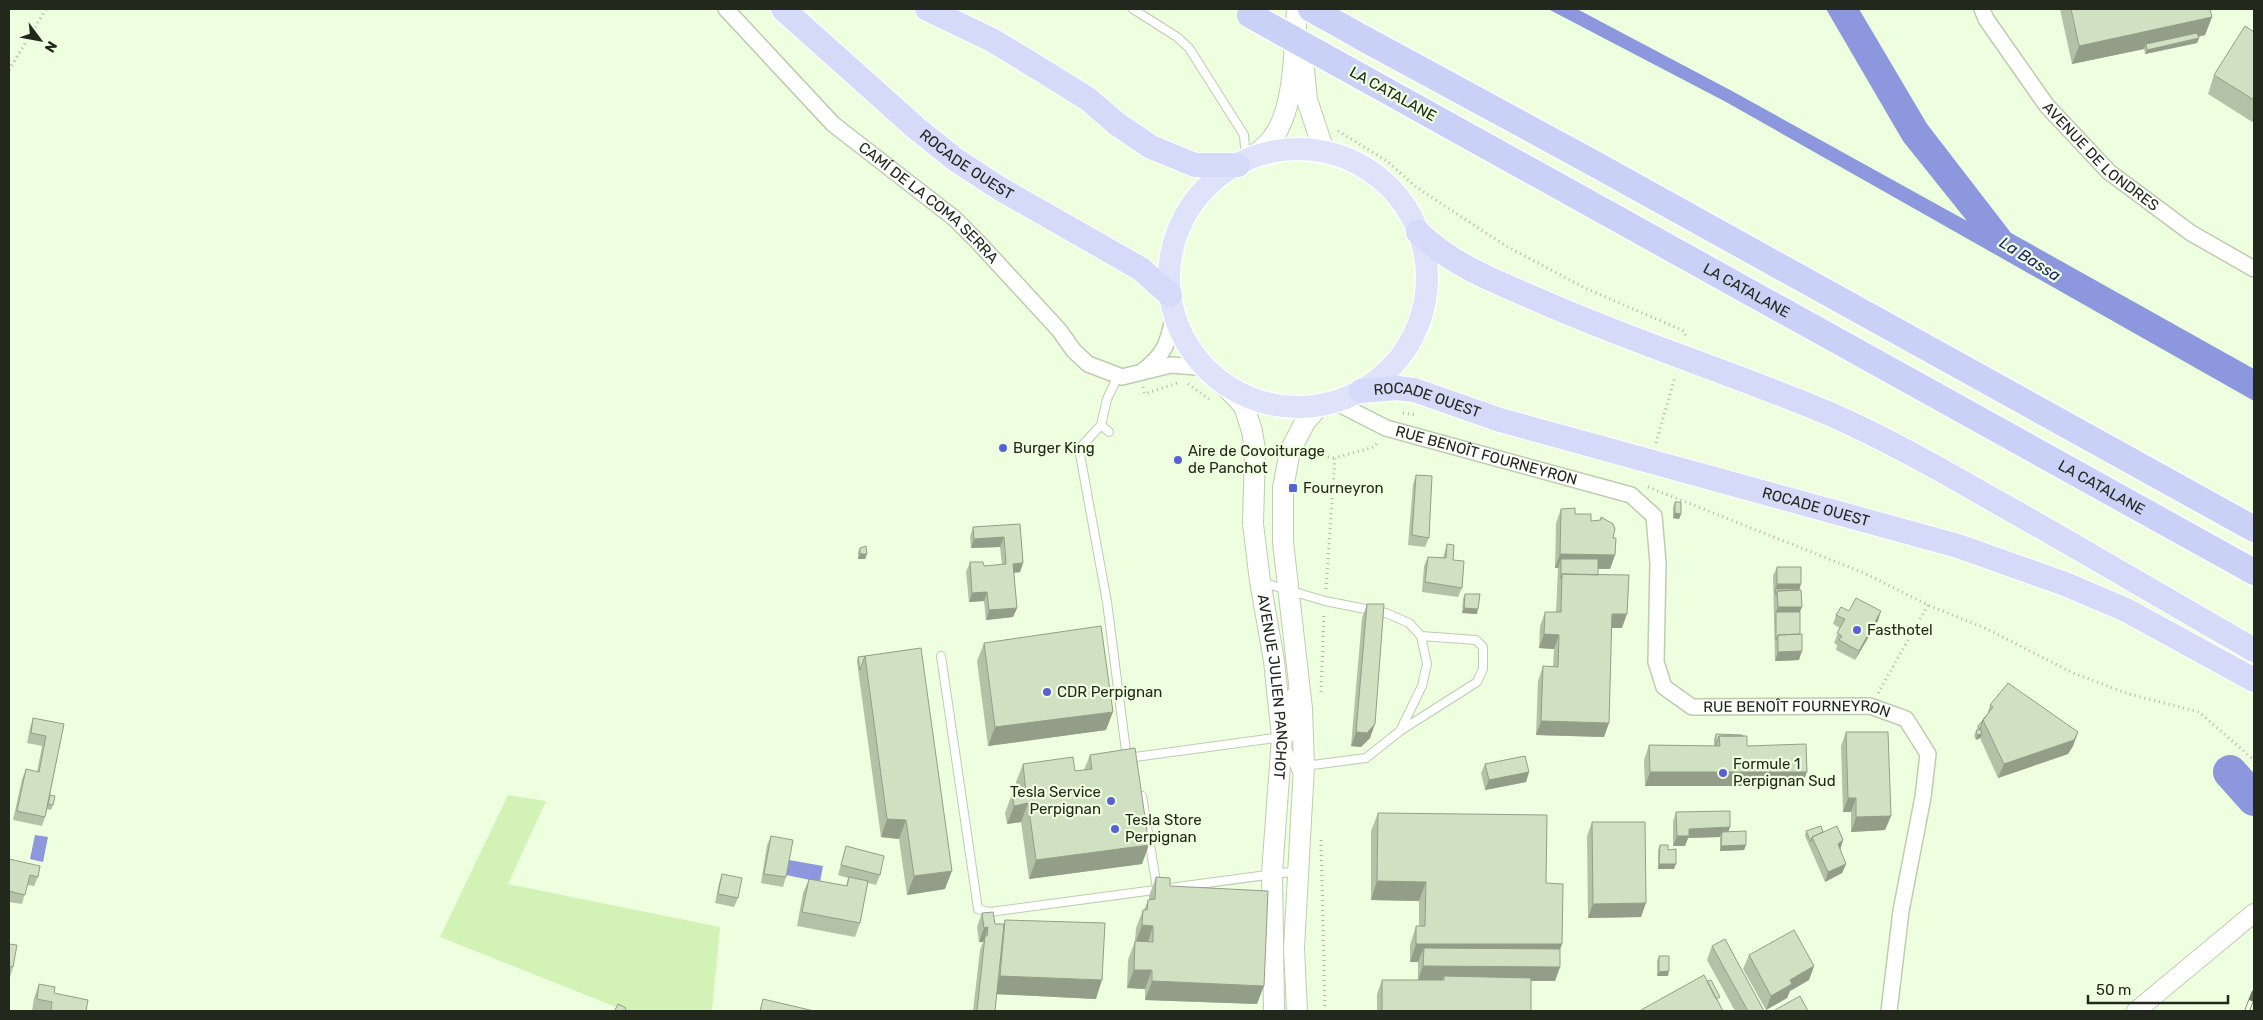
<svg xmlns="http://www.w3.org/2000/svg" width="2263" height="1020" viewBox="0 0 2263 1020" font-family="Rubik,sans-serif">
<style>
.green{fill:#d2f2b6}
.water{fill:#8c97de}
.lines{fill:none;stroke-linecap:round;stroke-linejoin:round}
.river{stroke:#8c97de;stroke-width:34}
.service-casing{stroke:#bdcdaf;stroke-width:10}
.minor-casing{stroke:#bdcdaf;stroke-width:18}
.tertiary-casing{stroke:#bdcdaf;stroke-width:20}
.secondary-casing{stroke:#bdcdaf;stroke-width:22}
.primary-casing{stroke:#fff;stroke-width:25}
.trunk-casing{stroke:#fff;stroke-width:26}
.motorway-casing{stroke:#fff;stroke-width:29}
.path{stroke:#acb9a0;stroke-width:3;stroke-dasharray:1 4;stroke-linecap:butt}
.service{stroke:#fff;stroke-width:8}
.minor{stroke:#fff;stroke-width:15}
.tertiary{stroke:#fff;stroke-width:18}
.secondary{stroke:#fff;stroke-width:20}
.primary{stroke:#dfe3fa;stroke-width:22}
.trunk{stroke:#d4daf8;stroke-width:24}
.motorway{stroke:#c9d1f6;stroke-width:26}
.rail-casing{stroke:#6b7562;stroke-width:5.5}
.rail{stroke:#eeffdf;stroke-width:4;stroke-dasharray:11;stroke-linecap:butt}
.motorway-bridge-casing{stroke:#fff;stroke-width:29;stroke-linecap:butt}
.motorway-bridge{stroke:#c9d1f6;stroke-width:26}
.wall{fill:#b3c2a7}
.shaded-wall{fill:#929e88}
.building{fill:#d0e1c2;stroke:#929e88}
.poi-dot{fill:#5960d7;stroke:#eeffdf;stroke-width:2}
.labels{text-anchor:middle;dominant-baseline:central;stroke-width:4.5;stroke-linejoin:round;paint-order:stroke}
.street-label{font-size:15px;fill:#22281c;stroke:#eeffdf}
.poi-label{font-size:15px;fill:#22281c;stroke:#eeffdf;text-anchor:start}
.water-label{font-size:16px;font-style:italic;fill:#222071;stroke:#eeffdf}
</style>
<rect width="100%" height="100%" fill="#eeffdf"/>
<path class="green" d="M508,795L546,801L508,884L720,927L712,1011H626L440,937Z"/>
<path class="water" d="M1548,9H1577L1732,91L1967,221L1903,141L1826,9H1859L1927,124L2011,233L2254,369V401L1726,102Z
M35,835L48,837L43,862L30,859Z
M789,860L823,866L820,882L786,875Z"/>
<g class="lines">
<path class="river" d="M2230,772L2254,799"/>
<g class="service-casing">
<path id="service" d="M1133,9L1177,37L1189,48L1244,135L1246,160
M1118,376L1107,399L1101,425L1079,449L1107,602L1126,751L1135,757L1282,737
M1101,425L1109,432
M1261,582L1325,601L1386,613L1409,623L1421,636L1427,664L1422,686L1401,729
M941,656L978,909L990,912L1297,871
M1291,693V737
M1287,748L1297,772
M1305,766L1366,758L1400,731L1477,682L1483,669V647L1476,640L1421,636
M1142,796L1157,888"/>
</g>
<g class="minor-casing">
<g id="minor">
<path id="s1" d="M726,9L833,124L954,218L978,242L1059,330L1074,351L1088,364L1122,377L1171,365L1208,368"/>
<path id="s2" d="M1982,9L1986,19L2047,106L2109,172L2191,233L2254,269"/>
<path d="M1144,370C1167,352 1168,341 1174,314"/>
<path id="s3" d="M1337,403L1386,428L1631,495L1654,516L1658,563L1656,662L1664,687L1692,707L1870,706L1906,719L1928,754L1923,797L1901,911L1889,1011"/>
</g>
</g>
<g class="tertiary-casing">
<path id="tertiary" d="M2136,1011L2254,913"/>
</g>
<g class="secondary-casing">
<g id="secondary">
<path d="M1303,59L1307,100L1324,151"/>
<path d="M1256,154C1260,150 1266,146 1270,141C1296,112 1294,46 1297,9"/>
<path id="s4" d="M1216,376L1244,406L1252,431L1255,450L1253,524L1260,581L1274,661L1282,737L1272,873L1274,1011"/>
<path d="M1297,1011L1294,948L1304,766L1302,709L1283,542V488L1290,451L1305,422L1319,406"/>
</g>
</g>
<g class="primary-casing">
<path id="primary" d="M1169 278a129 129 0 1 1 258 0a129 129 0 1 1-258 0Z"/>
</g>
<g class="trunk-casing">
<g id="trunk">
<path id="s5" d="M783,9L916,128L956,160L999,188L1141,269L1170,295"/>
<path d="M927,9L992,40L1043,71L1088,99L1117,124L1151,147L1195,165H1238"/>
<path d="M1418,232C1452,265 1494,281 1536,299C1632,342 1733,373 1830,414C1887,439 1943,471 1997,502C2083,550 2168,601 2254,650"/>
<path id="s6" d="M1361,391L1397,388L1414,390L1500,420L1958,546L2065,584L2126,610L2254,680"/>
</g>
</g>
<g class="motorway-casing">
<g id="motorway">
<path d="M1361,37L1584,158L2254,529"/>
<path id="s7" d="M1360,76L2254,572"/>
</g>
</g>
<path class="path" d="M9,70L46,9
M1338,131L1387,161L1416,187L1506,246L1585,288L1684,331L1686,337
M1188,384L1209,399
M1143,387L1145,394L1177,383
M1403,413L1416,415
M1656,443L1675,377
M1216,450L1235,452L1236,450
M1308,454L1335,458
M1648,487L1864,573L1928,605L1987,629L2073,673L2129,694L2199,712L2254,760
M1326,589L1335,458L1374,447L1378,442
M1321,692L1324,613
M1878,693L1928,605
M1321,840L1325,1011"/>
<use href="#service" class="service"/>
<use href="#minor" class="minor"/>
<use href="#tertiary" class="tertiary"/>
<use href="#secondary" class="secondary"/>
<use href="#primary" class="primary"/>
<use href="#trunk" class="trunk"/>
<use href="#motorway" class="motorway"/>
<g class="rail-casing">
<path id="rail" d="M2247,1011L2254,993"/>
</g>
<use href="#rail" class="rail"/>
<g class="motorway-bridge-casing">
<path id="motorway-bridge" d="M1311,9L1361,37
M1250,15L1360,76"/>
</g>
<use href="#motorway-bridge" class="motorway-bridge"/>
</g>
<path class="wall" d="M2060,9H2210L2212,17L2205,35L2198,37L2199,38L2197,43L2145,54L2144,49L2072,64Z
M2254,32V123L2208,94L2214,75Z
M1416,475L1429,538L1425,547L1408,545L1413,484Z
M1675,502L1681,514L1679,519L1673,518V507Z
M1561,509L1575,514L1591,521H1599L1601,517L1613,538L1615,555L1610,569H1598V575L1622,628H1612L1604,737L1536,735L1538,681L1543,666L1553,667L1554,649L1539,648L1540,626L1545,612H1556L1558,568H1555L1556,523Z
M1020,524L1023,563L1020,572L1014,573L1017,608L1013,617L986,620L984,601L969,602L966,572L970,562L984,566L1002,565L1000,547L971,548L970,537L973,527Z
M1447,544L1462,588L1458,597L1422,592L1424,566L1428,557L1443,558L1444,554Z
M860,548L867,554L865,559H858V552Z
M1777,567L1801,584L1799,589V660L1775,661L1773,576Z
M1465,594L1477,614L1462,613L1463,598Z
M1367,604L1370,738L1361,747L1351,746L1362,618Z
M1849,611L1878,621L1855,660L1836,650L1837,645L1834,643L1840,628L1833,624L1836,615Z
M984,643L1106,730L988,746L977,661Z
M921,648L945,889L907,895L899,839L881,837L857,662L858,657Z
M1990,705L2078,732L2073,746L2068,754L1998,778L1980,738L1976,740L1974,736L1978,726L1987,715Z
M33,718L64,724L50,795L53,805L51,810L47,809L45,817L42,826L13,820L22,779L26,769L37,772L42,746L27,743L30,728Z
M1846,732L1891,816L1885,830L1851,832V812H1843L1841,746Z
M1716,734L1747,746L1802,786H1645L1644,760L1649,745L1714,746V739Z
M1090,755L1142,864L1029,879L1021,822L1007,824L1005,813L1012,794L1017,793L1016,782L1023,764L1075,771L1084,770Z
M1485,764L1529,772L1526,782L1485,790L1481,773Z
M1676,812L1729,832L1746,845L1744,850L1720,851V837L1688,838L1685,846H1673V821Z
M1378,813L1546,883L1562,944L1560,949V967L1555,981H1531V1011H1377V994L1382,980H1418V962H1410V945L1416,926H1419V901L1371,900V831Z
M1592,822L1641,917L1588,918L1587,836Z
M1806,831L1823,832L1843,840L1840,849L1846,864L1842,873L1825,882L1805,836Z
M771,836L786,877L783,887L761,883L767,845Z
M1660,845L1668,850L1674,869H1658V850Z
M846,846L880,875L876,885L868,883L860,923L855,937L797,926L803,893L809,879L846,886L848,878L838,875Z
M9,859L38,877L34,886L27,885L22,904L9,902Z
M722,874L738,898L734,907L715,903L719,883Z
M1156,877L1170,886L1257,1004L1145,1000V989L1127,988L1128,960L1135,941L1136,928L1143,910H1144L1148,900H1149V896Z
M982,913L995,924H1004L1005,920L1096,999L996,994L995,1011H973L980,950L983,942H979L977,927Z
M9,944L13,967L10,977L9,976Z
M1712,946L1764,1011H1735L1707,960Z
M1749,955L1814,966L1809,980L1790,991L1787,998L1766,1010L1743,969Z
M1659,956L1668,976H1657V961Z
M39,984L54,993L86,1011H32L34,998Z"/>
<path class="shaded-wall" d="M2212,17L2205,35L2147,48L2146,44L2144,49L2072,64L2079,46Z
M2199,38L2197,43L2145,54L2147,50Z
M1675,513L1681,514L1679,519L1673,518Z
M1004,537L1000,547L971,548L974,539Z
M860,554H867L865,559H858Z
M1560,554L1615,555L1610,569L1561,568V559L1558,568H1555Z
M1023,563L1020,572L1010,573L1013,564Z
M1777,584H1801L1798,594L1775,589Z
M987,592L984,601L969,602L972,593Z
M1778,607H1802L1798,617L1776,612Z
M1017,608L1013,617L986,620L989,610Z
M1464,608L1478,609L1477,614L1462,613Z
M1881,611L1878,621L1855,660L1859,651Z
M1612,614H1627L1622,628H1607Z
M1544,634L1559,635L1554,649L1539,648Z
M1802,651L1799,660L1775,661L1778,652Z
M1113,712L1106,730L988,746L995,727Z
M1541,721L1609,723L1604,737L1536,735Z
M1375,724L1370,738L1361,747L1351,746L1356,732Z
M2078,732L2073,746L2068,754L1998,778L2004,764Z
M1982,734L1980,738L1976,740L1977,735Z
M1529,772L1526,782L1485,790L1489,780Z
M1650,772H1807L1802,786H1645Z
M1848,798H1856L1851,812H1843Z
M1028,803L1021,822L1007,824L1014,806Z
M1891,816L1885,830L1851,832L1856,817Z
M887,819L906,820L899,839L881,837Z
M1730,827L1727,836L1722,832L1720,837L1688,838L1685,846H1673L1677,836L1689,829Z
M1843,840L1840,850L1838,844Z
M1149,845L1142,864L1029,879L1036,860Z
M1746,845L1744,850L1720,851L1721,846Z
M1659,864H1676L1674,869H1658Z
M1846,864L1842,873L1825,882L1828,872Z
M952,871L945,889L907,895L914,876Z
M1377,881L1426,882L1419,901L1371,900Z
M1646,903L1641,917L1588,918L1593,904Z
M1142,925L1153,926L1147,945L1135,944Z
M988,927L983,942H979L984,928Z
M1416,944H1562L1555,963L1424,948L1418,962H1410Z
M1423,966L1560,967L1555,981L1444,980V976L1442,980H1418Z
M1814,966L1809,980L1790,991L1787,998L1766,1010L1771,996L1790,980Z
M1134,970H1152L1145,989L1127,988Z
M1669,971L1668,976H1657L1659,972Z
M1000,976L1102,980L1096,999L993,994Z
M1152,981L1264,986L1257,1004L1145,1000Z"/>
<path class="building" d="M2071,9H2210L2212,17L2079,46Z
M2245,26L2254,32V100L2214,75Z
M2197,33L2199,38L2147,50L2146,44Z
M1416,475L1432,476L1429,538L1412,535Z
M1675,502H1681V514L1675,513Z
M1575,508V514H1591V521L1601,520V517L1613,524L1615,529L1613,538H1616L1615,555L1560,554L1561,509Z
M1020,524L1023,563L1013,564L1017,608L989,610L987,592L972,593L970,562H983L984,566L1006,564L1004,537L974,539L973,527Z
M1447,544L1454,545L1453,560L1464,561L1462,588L1425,582L1428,557L1446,558Z
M866,546L867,554H860V548Z
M1561,559H1598V575L1562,574L1561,579Z
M1777,567H1801V584H1777Z
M1562,574L1629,575L1627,614H1612L1609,723L1541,721L1543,666L1558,667L1559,635L1544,634L1545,612H1561Z
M1775,589H1799V590L1777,591L1776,595Z
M1801,590L1802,607H1778L1777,591Z
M1465,594H1480L1478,609L1464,608Z
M1856,598L1881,611L1859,651L1839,640L1842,636L1837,633L1845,619L1836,615L1841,607L1849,611Z
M1367,604H1384L1375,724L1367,733L1356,732Z
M1776,612H1800V634L1778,635L1776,640Z
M1101,626L1113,712L995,727L984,643Z
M1802,634V651L1778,652V635Z
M921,648L952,871L914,876L906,820L887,819L865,656Z
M865,656L860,670L858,657Z
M2008,683L2078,732L2074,740L2004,764L1983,720L1993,707L1990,705Z
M1987,715L1983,720L1980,729L1982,734L1977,735L1976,731L1980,729L1978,726Z
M33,718L64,724L45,817L17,811L26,769L39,772L46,736L31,733Z
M1846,732H1888L1891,816L1856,817V798H1848Z
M1716,734L1742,735L1743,736H1719L1716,745Z
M1719,736H1747V746L1806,744L1807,772H1650L1649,745L1720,746Z
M1135,748L1149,845L1036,860L1028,803L1014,806L1012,794L1026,792L1023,764L1073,757L1075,771L1092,769L1090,755Z
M1525,756L1529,772L1489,780L1485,764Z
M50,795L55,796L53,805L48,804Z
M1730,811V827L1689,829V836H1677L1676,812Z
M1378,813L1547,815L1546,883L1563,884L1562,944H1416V926H1425L1426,882L1377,881Z
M1592,822H1645L1646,903L1593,904Z
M1821,826L1823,832L1812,837L1811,842L1806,831Z
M1837,826L1843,840L1838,844L1846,864L1828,872L1812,837Z
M1746,831V845L1721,846L1722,832Z
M771,836L793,840L786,877L764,874Z
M1660,845H1668V850L1676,849V864H1659Z
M846,846L884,856L880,875L841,865Z
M9,859L40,866L38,877L30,875L25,895L9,891Z
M722,874L742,878L738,898L718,894Z
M849,877L868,881L860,923L802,912L809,879L847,886Z
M1156,877L1170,878V886L1268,891L1264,986L1152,981V970H1134L1135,941L1153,942V926L1142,925L1143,910H1147L1148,900L1155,899Z
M993,912L995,924H1004L995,1011H977L985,936H987L988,927L984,928L982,913Z
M1005,920L1105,923L1102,980L1000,976Z
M1794,930L1814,966L1790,980L1792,984L1771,996L1749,955Z
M1725,939L1764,1011H1748L1712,946Z
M9,944L17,945L13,967L9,966Z
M1424,948L1560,949V967L1423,966Z
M1659,956H1669V971L1659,972Z
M1704,975L1723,1011H1642L1641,1010Z
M1444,976L1531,978V1011H1382V980H1444Z
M1711,980L1720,997L1716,999L1707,981Z
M39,984L55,987L54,993L88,1000L86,1011H51L52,1002L37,999Z
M1800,996L1808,1011H1775V1010Z
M763,999L814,1011H760Z
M618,1004L626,1008L625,1011H618L615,1010Z"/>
<g class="poi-dot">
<circle cx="1003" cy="448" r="5"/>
<circle cx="1178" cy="460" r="5"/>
<rect x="1288" y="483" width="10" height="10" rx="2.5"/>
<circle cx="1857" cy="630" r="5"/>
<circle cx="1047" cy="692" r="5"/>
<circle cx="1723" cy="773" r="5"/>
<circle cx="1111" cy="801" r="5"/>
<circle cx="1115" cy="829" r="5"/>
</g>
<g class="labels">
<g class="street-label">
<text transform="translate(1393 94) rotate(29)">LA CATALANE</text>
<text stroke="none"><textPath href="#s2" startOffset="191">AVENUE DE LONDRES</textPath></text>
<text stroke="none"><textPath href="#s5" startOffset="241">ROCADE OUEST</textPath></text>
<text stroke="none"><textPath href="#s1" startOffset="281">CAMÍ DE LA COMA SERRA</textPath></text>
<text stroke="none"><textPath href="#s7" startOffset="442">LA CATALANE</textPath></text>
<text stroke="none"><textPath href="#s6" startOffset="68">ROCADE OUEST</textPath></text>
<text stroke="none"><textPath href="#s3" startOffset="159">RUE BENOÎT FOURNEYRON</textPath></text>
<text stroke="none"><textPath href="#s7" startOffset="848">LA CATALANE</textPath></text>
<text stroke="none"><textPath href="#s6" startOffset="472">ROCADE OUEST</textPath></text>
<text stroke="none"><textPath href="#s4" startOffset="325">AVENUE JULIEN PANCHOT</textPath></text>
<text stroke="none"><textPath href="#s3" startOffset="652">RUE BENOÎT FOURNEYRON</textPath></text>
</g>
<g class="poi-label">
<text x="1013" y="448">Burger King</text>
<text x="1188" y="451">Aire de Covoiturage<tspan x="1188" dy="17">de Panchot</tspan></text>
<text x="1303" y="488">Fourneyron</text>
<text x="1867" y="630">Fasthotel</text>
<text x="1057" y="692">CDR Perpignan</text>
<text x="1733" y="764">Formule 1<tspan x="1733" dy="17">Perpignan Sud</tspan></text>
<text x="1101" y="792" text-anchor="end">Tesla Service<tspan x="1101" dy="17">Perpignan</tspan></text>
<text x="1125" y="820">Tesla Store<tspan x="1125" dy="17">Perpignan</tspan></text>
</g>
<g class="water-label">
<text transform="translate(2030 259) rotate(32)">La Bassa</text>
</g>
</g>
<rect width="2263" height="1020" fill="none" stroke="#22281c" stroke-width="20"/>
<g transform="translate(40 40) rotate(122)" stroke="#eeffdf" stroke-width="4" paint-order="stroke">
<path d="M0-4L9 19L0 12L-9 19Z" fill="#22281c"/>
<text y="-8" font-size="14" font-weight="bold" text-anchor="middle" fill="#22281c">N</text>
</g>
<path d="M2088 995v8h140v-8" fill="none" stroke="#22281c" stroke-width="2.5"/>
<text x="2096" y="995" font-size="15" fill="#22281c" stroke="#eeffdf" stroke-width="4" paint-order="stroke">50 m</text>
</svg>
